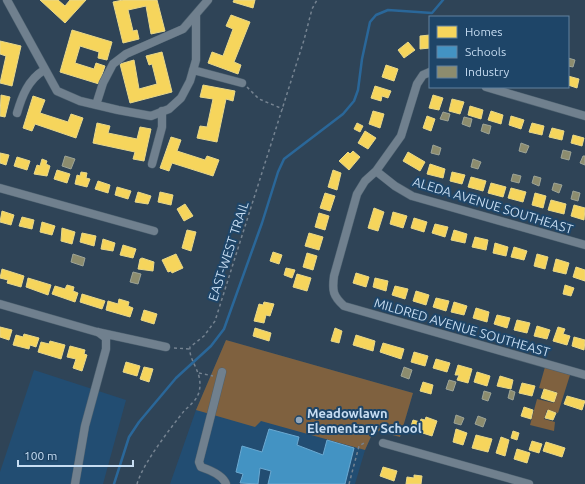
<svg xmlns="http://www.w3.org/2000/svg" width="585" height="484" viewBox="0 0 585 484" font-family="Ubuntu,sans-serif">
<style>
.built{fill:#224d72}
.green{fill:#7f613f}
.homes{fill:#f6d55c;stroke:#e8d789}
.schools{fill:#4393c3;stroke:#6ba9d1}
.industry{fill:#8c8c6e;stroke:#9ea496}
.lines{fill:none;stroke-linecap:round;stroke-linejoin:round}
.stream{stroke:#2a6799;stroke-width:2.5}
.minor-casing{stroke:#4e6170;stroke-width:9}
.path{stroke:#758391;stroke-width:1.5;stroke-dasharray:3 3;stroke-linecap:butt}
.minor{stroke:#70808e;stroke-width:8}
.poi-dot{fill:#92a7bc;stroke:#1e4568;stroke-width:1.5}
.labels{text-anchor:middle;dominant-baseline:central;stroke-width:4;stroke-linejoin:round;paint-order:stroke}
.street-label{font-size:13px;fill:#c7ddf2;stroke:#1e4568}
.poi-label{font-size:13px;font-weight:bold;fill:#c7ddf2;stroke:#1e4568;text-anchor:start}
</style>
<rect width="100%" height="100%" fill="#2f4457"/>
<path class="built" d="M226,340L413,393L400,437L374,431L365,450L355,484H170L196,410Z
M34,370L126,400L103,484H0V472Z"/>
<path class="green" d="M226,340L413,393L400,437L374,430L365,450L261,421L255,427L196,410Z
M545,367L570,375L558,413L547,410L544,419L555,422L554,431L530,425L537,399L554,403L557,392L539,388Z"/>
<path class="homes" d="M40,0H58L65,6L70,0H86L65,23Z
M123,0H157L165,31L151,34L146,6L128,10L133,31L137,30L139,39L123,43L113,2Z
M234,0H255L253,8L233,2Z
M231,15L250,22L234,62L241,65L238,74L208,63L212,52L223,56L233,29L226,26Z
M72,30L112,42L107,60L98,58L99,52L80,46L75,63L94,69L96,63L105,66L99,84L60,72Z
M430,35V48L420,49V36Z
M0,41L21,46L12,86L0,83L6,56L0,54Z
M408,42L415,50L404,58L398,50Z
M162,52L172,92L130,103L120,64L134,60L139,89L157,84L152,64L149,65L146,56Z
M386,65L398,69L394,81L382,77Z
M568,76L579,79L577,88L568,85Z
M203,85L235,91L233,101L226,99L217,142L197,138L200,126L207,127L213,99L200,97Z
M375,86L391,91L388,98L382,96L381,101L371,98Z
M1,95L10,97L5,117L0,116Z
M433,95L443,98L439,110L429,108Z
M33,96L45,100L40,113L68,122L71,114L83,118L76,138L35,124L32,131L23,128Z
M452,99L464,102L460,114L449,111Z
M470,106L483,110L481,119L468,115Z
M373,111L384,114L380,128L369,124Z
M491,111L503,115L501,124L488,120Z
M427,116L435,119L431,131L423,128Z
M511,116L524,120L521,129L509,125Z
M97,123L110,126L108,133L137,139L140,127L151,129L144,161L133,159L135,152L93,143Z
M357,123L363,126L360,132L354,129Z
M532,123L544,126L542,135L529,132Z
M552,128L564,131L562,140L549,137Z
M365,131L376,138L368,149L358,143Z
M573,135L584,138L582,146L571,143Z
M171,137L181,140L177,151L205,160L207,156L219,160L213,176L172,163L169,171L160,168Z
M353,151L360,157L349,170L339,161L348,152L350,154Z
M408,152L425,162L420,171L403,161Z
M0,153L9,155L6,165L0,163Z
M17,157L30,161L27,170L14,166Z
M42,159L47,161L46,164L50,166L47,176L34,174L37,165L40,166Z
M430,164L445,169L443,178L427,174Z
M57,170L70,174L67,183L54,179Z
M333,170L341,173L337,190L328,187Z
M81,172L87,173L86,178L90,179L87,187L75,184L77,175L80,176Z
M452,172L465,175L462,184L450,181Z
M471,177L486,181L483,191L468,187Z
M98,181L110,185L108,193L95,189Z
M491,183L506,187L503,197L488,193Z
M117,187L131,191L128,199L115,195Z
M511,188L526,192L523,202L508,198Z
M138,192L151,196L148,204L135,202Z
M160,192L173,195L171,205L158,202Z
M325,193L335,196L330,211L320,208Z
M535,193L546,196L543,208L532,205Z
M551,200L566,204L564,214L548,210Z
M185,204L193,216L184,221L177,209Z
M574,205L585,208L584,220L571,216Z
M374,208L384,212L378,231L368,228Z
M2,211L14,215L11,225L0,222Z
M393,212L407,216L403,228L390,224Z
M319,213L329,216L325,230L315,227Z
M22,217L34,220L32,229L19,226Z
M414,218L427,222L424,232L411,228Z
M42,222L55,226L52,235L40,232Z
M435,224L448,227L445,237L432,233Z
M62,228L75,232L72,244L61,241Z
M187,230L196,232L191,251L182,248Z
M454,230L467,234L465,243L451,240Z
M82,233L96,236L94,246L80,242Z
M309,233L323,237L319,250L305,246Z
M475,237L488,240L486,250L472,247Z
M103,239L115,243L113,251L101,249Z
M495,243L508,247L506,256L493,253Z
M123,245L136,249L133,258L120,255Z
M514,247L527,251L524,260L511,257Z
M273,252L282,255L279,264L270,261Z
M307,253L317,256L313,270L303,267Z
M176,254L183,268L172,273L171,271L168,272L162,260Z
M537,254L548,257L545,269L534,266Z
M142,258L154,262L153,271L138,269L140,259Z
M556,259L569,263L566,274L553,271Z
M576,267L585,270V281L573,277Z
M286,268L295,270L292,278L284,275Z
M2,269L24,276L21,287L7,283L8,280L0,278Z
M356,273L369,277L366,287L353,283Z
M297,274L311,278L307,291L293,287Z
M28,278L51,285L48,295L26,287Z
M375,278L388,281L386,291L373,287Z
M67,285L74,287L73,291L78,293L75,302L52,294L55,286L65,289Z
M565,285L574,288L571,296L563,294Z
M395,286L408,289L405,299L392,295Z
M416,291L429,295L426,305L413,301Z
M82,294L105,301L102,309L80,302Z
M436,298L449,301L446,311L433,307Z
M119,299L129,302L128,306L133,308L130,317L106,310L108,301L118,304Z
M264,302L274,304L270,316L266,315L264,323L254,321L259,304L263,305Z
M454,302L467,306L464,315L451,312Z
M476,308L489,312L487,322L473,318Z
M144,310L157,314L154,324L141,320Z
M497,315L510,318L507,328L494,324Z
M517,320L530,323L527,333L514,330Z
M537,326L550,330L547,339L534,336Z
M0,327L12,330L9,340L0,337Z
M558,327L565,329L563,334L570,336L567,345L553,341Z
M255,328L271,333L269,341L253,336Z
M335,328L342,331L339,343L331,341Z
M24,334L39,338L36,347L30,345L29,349L13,345L16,335L23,337Z
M356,335L375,341L373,351L353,345Z
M574,337L585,340L584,350L572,346Z
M50,341L65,345L61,359L38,352L41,342L49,344Z
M383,343L404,349L401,359L380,352Z
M70,346L85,350L84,354L87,355L82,371L73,368L76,359L67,357Z
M414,352L428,356L425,366L411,362Z
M436,359L450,363L447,372L433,368Z
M126,362L140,366L137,376L123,372Z
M458,365L472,369L468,383L457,380L459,375H455Z
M144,367L153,369L149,382L140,379Z
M477,372L490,376L487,386L474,382Z
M500,376L513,380L511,389L497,386Z
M423,382L433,385L431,394L420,391Z
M522,383L535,386L532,396L519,393Z
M544,389L557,393L554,402L541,398Z
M567,396L585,401L582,410L564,404Z
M524,407L533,410L531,419L521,416Z
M548,410L556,413L553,420L545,418Z
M426,417L437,421L432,436L410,429L413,420L420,422L421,419L425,420Z
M456,429L467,433L463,445L453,442Z
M513,431L519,433L517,440L511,438Z
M476,435L492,439L488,452L472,448Z
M501,437L509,440L505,456L496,453Z
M532,441L542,444L539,453L529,450Z
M546,442L565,448L562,457L543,451Z
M517,449L530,453L527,463L514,459Z
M383,467L397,471L394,481L380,476Z
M414,475L422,476L421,484H406L407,477L414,478Z"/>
<path class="schools" d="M269,429L299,437L297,445L323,455L327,440L354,448L345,484H268L271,471L260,468L258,484L240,483L243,474L236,472L242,446L262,452Z"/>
<path class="industry" d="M568,58L575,60L573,67L568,66Z
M443,112L450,114L448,121L440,119Z
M464,117L472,119L470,127L462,124Z
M483,124L491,126L489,134L481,131Z
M521,143L529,146L526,153L519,151Z
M433,145L441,148L439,155L431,153Z
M563,150L571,152L569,160L561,158Z
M65,156L75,159L71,169L62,166Z
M583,156H585V165L580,163Z
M473,159L481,162L478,169L471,167Z
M513,174L521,176L519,183L511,181Z
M534,176L541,178L539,186L532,183Z
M554,183L562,185L559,193L552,190Z
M573,191L580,193L578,201L571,199Z
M73,254L85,258L83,266L71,262Z
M133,272L141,274L138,284L130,282Z
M404,367L412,370L409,379L401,376Z
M449,380L456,382L453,391L446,389Z
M510,390L515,392L513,400L508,398Z
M484,391L491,393L488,401L482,399Z
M456,415L464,418L461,425L454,423Z
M478,416L486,419L483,427L475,424Z"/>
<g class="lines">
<path class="stream" d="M114,484L129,437L139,422L176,378L211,346L224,329L262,223L278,172L284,159L343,114L354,101L358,90L362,59L370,22L376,15L388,10L432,13L443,0"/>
<g class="minor-casing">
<path id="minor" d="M7,0L57,91L80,101L118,110L151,116L169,109L181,98L190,81L196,60V15
M193,70L242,83
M430,72L423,75L417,84L401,136L376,171L365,181L357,194L334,276C332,291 333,296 344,306L585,375
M486,87L585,116
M96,105L103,83L113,64L126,54L183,29L208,0
M17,113C22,96 28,80 44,70
M152,164L162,127V111
M376,171L395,186L412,196L585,245
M0,188L154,231
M0,304L97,332L166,347
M222,372L199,462L201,467C210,470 223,475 226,484
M383,443L529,484
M75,484L85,426L106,349V338L98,332"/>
</g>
<path class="path" d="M247,87L259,99L283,109
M174,348L190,349
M199,373L213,376
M137,484C143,463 170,429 184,411C190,405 197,400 199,392C204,372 188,361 190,347L204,336L215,321L304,40L312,9L317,0
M349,484L359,446L364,443"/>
<use href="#minor" class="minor"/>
</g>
<circle class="poi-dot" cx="299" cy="420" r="4"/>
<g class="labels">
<g class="street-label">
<text transform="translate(493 205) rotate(17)">ALEDA AVENUE SOUTHEAST</text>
<text transform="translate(228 251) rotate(-72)">EAST-WEST TRAIL</text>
<text transform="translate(462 327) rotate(16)">MILDRED AVENUE SOUTHEAST</text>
</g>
<g class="poi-label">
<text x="307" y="413">Meadowlawn<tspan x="307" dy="15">Elementary School</tspan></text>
</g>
</g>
<rect x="429" y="16" width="140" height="72" fill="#1e4568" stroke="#62829f"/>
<rect x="437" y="26" width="20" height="12" fill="#f6d55c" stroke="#62829f"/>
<text x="465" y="36" font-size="12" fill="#c7ddf2">Homes</text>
<rect x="437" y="46" width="20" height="12" fill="#4393c3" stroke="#62829f"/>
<text x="465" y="56" font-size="12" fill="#c7ddf2">Schools</text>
<rect x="437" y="66" width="20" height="12" fill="#8c8c6e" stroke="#62829f"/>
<text x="465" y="76" font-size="12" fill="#c7ddf2">Industry</text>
<path d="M18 460v6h115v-6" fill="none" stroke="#c7ddf2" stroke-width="2"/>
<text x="24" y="460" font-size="12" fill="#c7ddf2" stroke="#1e4568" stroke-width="3" paint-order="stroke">100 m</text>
</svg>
